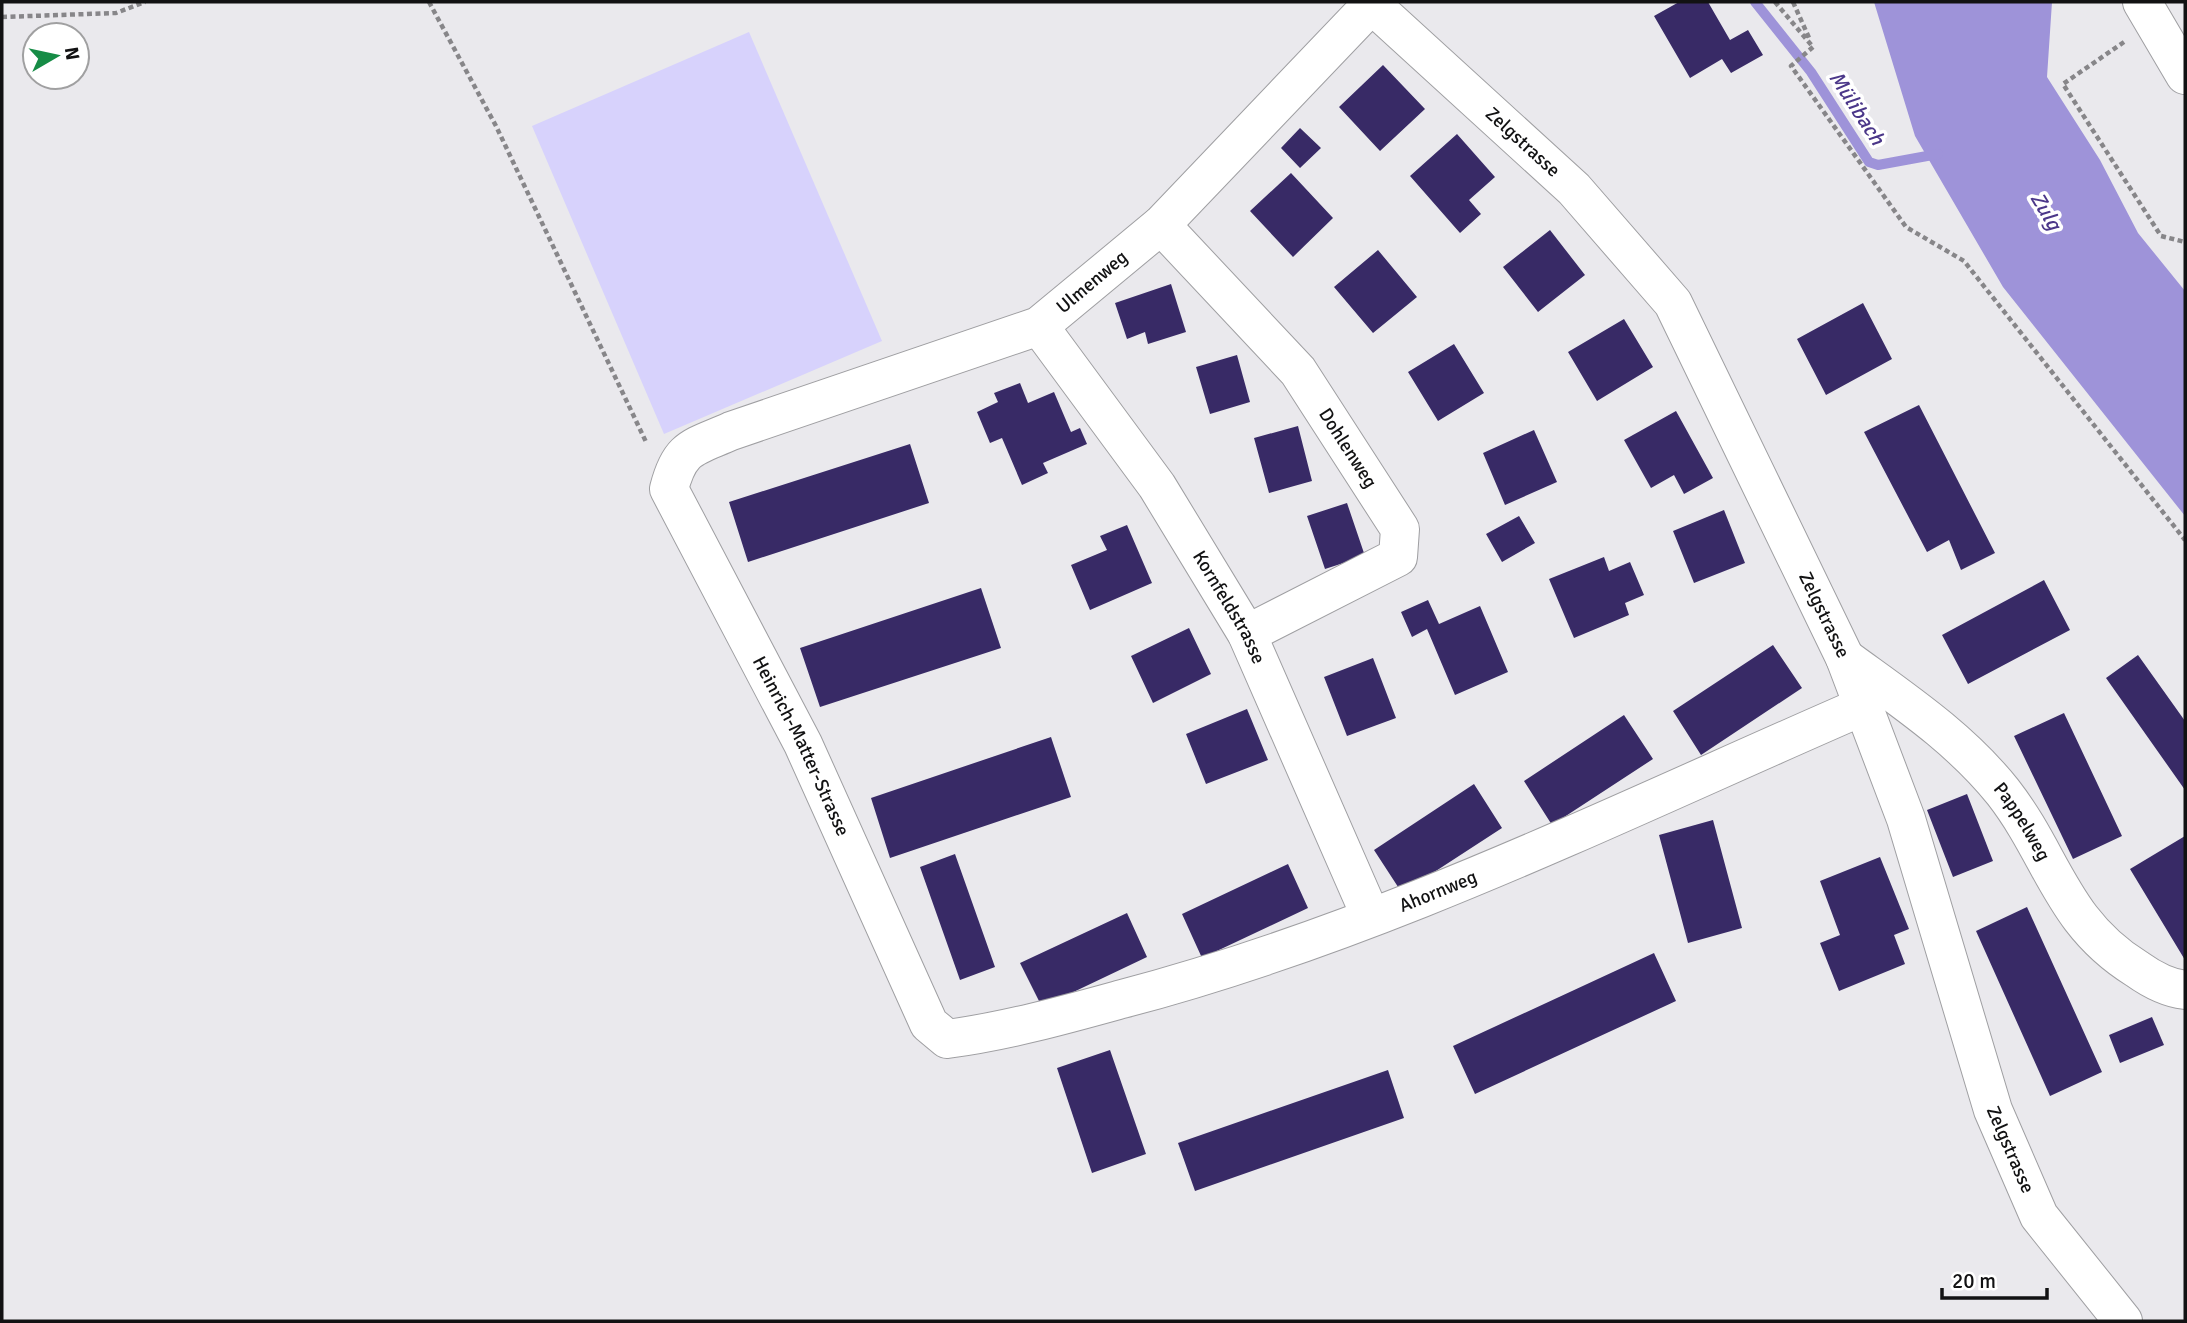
<svg xmlns="http://www.w3.org/2000/svg" width="2187" height="1323" viewBox="0 0 2187 1323" font-family="Signika,sans-serif">
<style>
.green{fill:#d7d2fc}
.water{fill:#9e93d9}
.lines{fill:none;stroke-linecap:round;stroke-linejoin:round}
.stream{stroke:#9e93d9;stroke-width:10}
.building{fill:#382a66}
.minor-casing{stroke:#9f9fa2;stroke-width:40}
.path{stroke:#878689;stroke-width:4.5;stroke-dasharray:5 3.5;stroke-linecap:butt}
.minor{stroke:#fff;stroke-width:38}
.labels{text-anchor:middle;dominant-baseline:central;stroke-width:7;stroke-linejoin:round;paint-order:stroke}
.street-label{font-size:19px;fill:#121213;stroke:#fff}
.water-label{font-size:21px;font-style:italic;fill:#4b3789;stroke:#fff}
</style>
<rect width="100%" height="100%" fill="#eae9ed"/>
<path class="green" d="M749,32L882,341L664,434L532,126Z"/>
<path class="water" d="M1874,2H2052L2047,77L2100,160L2138,233L2185,291V516L2003,287L1915,136Z"/>
<g class="lines">
<path class="stream" d="M1755,2L1811,72L1869,162L1878,165L1938,154"/>
</g>
<path class="building" d="M1679,2H1708L1730,40L1748,30L1763,55L1731,73L1722,59L1690,78L1654,16Z
M1383,65L1425,109L1380,151L1339,107Z
M1300,128L1321,148L1300,168L1281,148Z
M1457,134L1495,177L1469,200L1481,214L1460,233L1410,176Z
M1291,173L1333,218L1293,257L1250,211Z
M1550,230L1585,275L1538,312L1503,267Z
M1378,250L1417,297L1373,333L1334,287Z
M1171,284L1186,332L1148,344L1145,332L1127,339L1115,303Z
M1863,303L1892,359L1826,395L1797,339Z
M1624,319L1653,367L1597,401L1568,352Z
M1454,344L1484,393L1438,421L1408,372Z
M1237,355L1250,402L1210,414L1196,367Z
M1020,383L1028,403L1054,392L1071,432L1080,428L1087,444L1043,463L1048,473L1022,485L1002,438L990,443L977,412L998,402L994,393Z
M1919,405L1995,553L1961,570L1949,540L1927,552L1864,432Z
M1676,411L1713,478L1684,494L1674,475L1651,488L1624,440Z
M1298,426L1312,481L1269,493L1254,438Z
M1534,430L1557,482L1505,505L1483,453Z
M910,444L929,503L748,562L729,502Z
M1347,503L1365,556L1325,569L1307,516Z
M1724,510L1745,563L1694,583L1673,531Z
M1519,516L1535,543L1502,562L1486,534Z
M1127,525L1152,583L1090,610L1071,565L1107,550L1100,536Z
M1604,557L1609,571L1630,562L1644,595L1625,603L1629,615L1574,638L1549,579Z
M2044,580L2070,630L1968,684L1942,635Z
M981,588L1001,648L820,707L800,648Z
M1428,600L1439,624L1480,606L1508,672L1455,695L1427,629L1412,637L1401,612Z
M1189,628L1211,674L1153,703L1131,656Z
M1773,645L1802,688L1701,755L1673,711Z
M2138,655L2185,721V790L2106,678Z
M1373,658L1396,718L1347,736L1324,677Z
M1247,709L1268,760L1206,784L1186,734Z
M2064,713L2122,836L2073,859L2014,736Z
M1624,715L1653,759L1552,825L1524,781Z
M1051,737L1071,797L890,858L871,798Z
M1474,784L1502,828L1402,893L1374,850Z
M1967,794L1993,861L1953,877L1927,810Z
M1713,820L1742,928L1688,943L1659,835Z
M2185,836V960L2130,869Z
M955,854L995,967L960,980L920,867Z
M1880,857L1909,929L1894,935L1905,964L1839,991L1820,943L1840,935L1820,881Z
M1288,864L1308,908L1202,958L1182,914Z
M2027,907L2102,1072L2050,1096L1976,931Z
M1127,913L1147,957L1042,1007L1020,963Z
M1654,953L1676,1001L1475,1094L1453,1046Z
M2152,1017L2164,1045L2120,1063L2109,1035Z
M1110,1050L1146,1154L1092,1173L1057,1068Z
M1388,1070L1404,1118L1195,1191L1178,1143Z"/>
<g class="lines">
<g class="minor-casing">
<g id="minor">
<path id="s1" d="M1369,2L1574,189L1673,303L1845,658L1906,819L1993,1110L2039,1216L2123,1321"/>
<path d="M2142,2L2185,75"/>
<path id="s2" d="M1372,4L1161,225L1039,326L731,431C693,448 680,446 669,489L803,744L929,1024L947,1039C1007,1031 1064,1015 1122,999C1378,932 1619,812 1861,707"/>
<path id="s3" d="M1161,225L1298,371L1400,529L1398,557L1247,634"/>
<path id="s4" d="M1039,326L1157,486L1247,634L1371,917"/>
<path id="s5" d="M1845,658C1901,699 1959,737 2003,792C2053,856 2061,922 2137,969C2151,979 2168,988 2185,990"/>
</g>
</g>
<path class="path" d="M429,2L496,126L647,444
M1775,2L1813,47
M1793,2L1810,40
M2,17L116,13L145,2
M2124,42L2063,84L2161,236L2185,242
M1813,47L1791,66L1906,227L1964,261L2185,540"/>
<use href="#minor" class="minor"/>
</g>
<g class="labels">
<g class="street-label">
<text stroke="none"><textPath href="#s1" startOffset="208">Zelgstrasse</textPath></text>
<text transform="translate(1092 282) rotate(-40)">Ulmenweg</text>
<text stroke="none"><textPath href="#s3" startOffset="292">Dohlenweg</textPath></text>
<text stroke="none"><textPath href="#s4" startOffset="340">Kornfeldstrasse</textPath></text>
<text stroke="none"><textPath href="#s1" startOffset="775">Zelgstrasse</textPath></text>
<text stroke="none"><textPath href="#s2" startOffset="1169">Heinrich-Matter-Strasse</textPath></text>
<text stroke="none"><textPath href="#s5" startOffset="243">Pappelweg</textPath></text>
<text stroke="none"><textPath href="#s2" startOffset="2012">Ahornweg</textPath></text>
<text stroke="none"><textPath href="#s1" startOffset="1342">Zelgstrasse</textPath></text>
</g>
<g class="water-label">
<text transform="translate(1857 108) rotate(57)">Mülibach</text>
<text transform="translate(2046 211) rotate(59)">Zulg</text>
</g>
</g>
<rect width="2187" height="1323" fill="none" stroke="#121213" stroke-width="7"/>
<g transform="translate(56 56) rotate(81)"><circle r="33" fill="#ffffff" stroke="#a0a0a1" stroke-width="2"/>
<path d="M0-5L12 26L0 18L-12 26Z" fill="#168c46"/>
<text y="-10" font-size="19" font-weight="bold" text-anchor="middle" fill="#121213">N</text>
</g>
<path d="M1942 1288v10h105v-10" fill="none" stroke="#121213" stroke-width="3.5"/>
<text x="1952" y="1288" font-size="21" fill="#121213" stroke="#ffffff" stroke-width="5" paint-order="stroke">20 m</text>
</svg>
